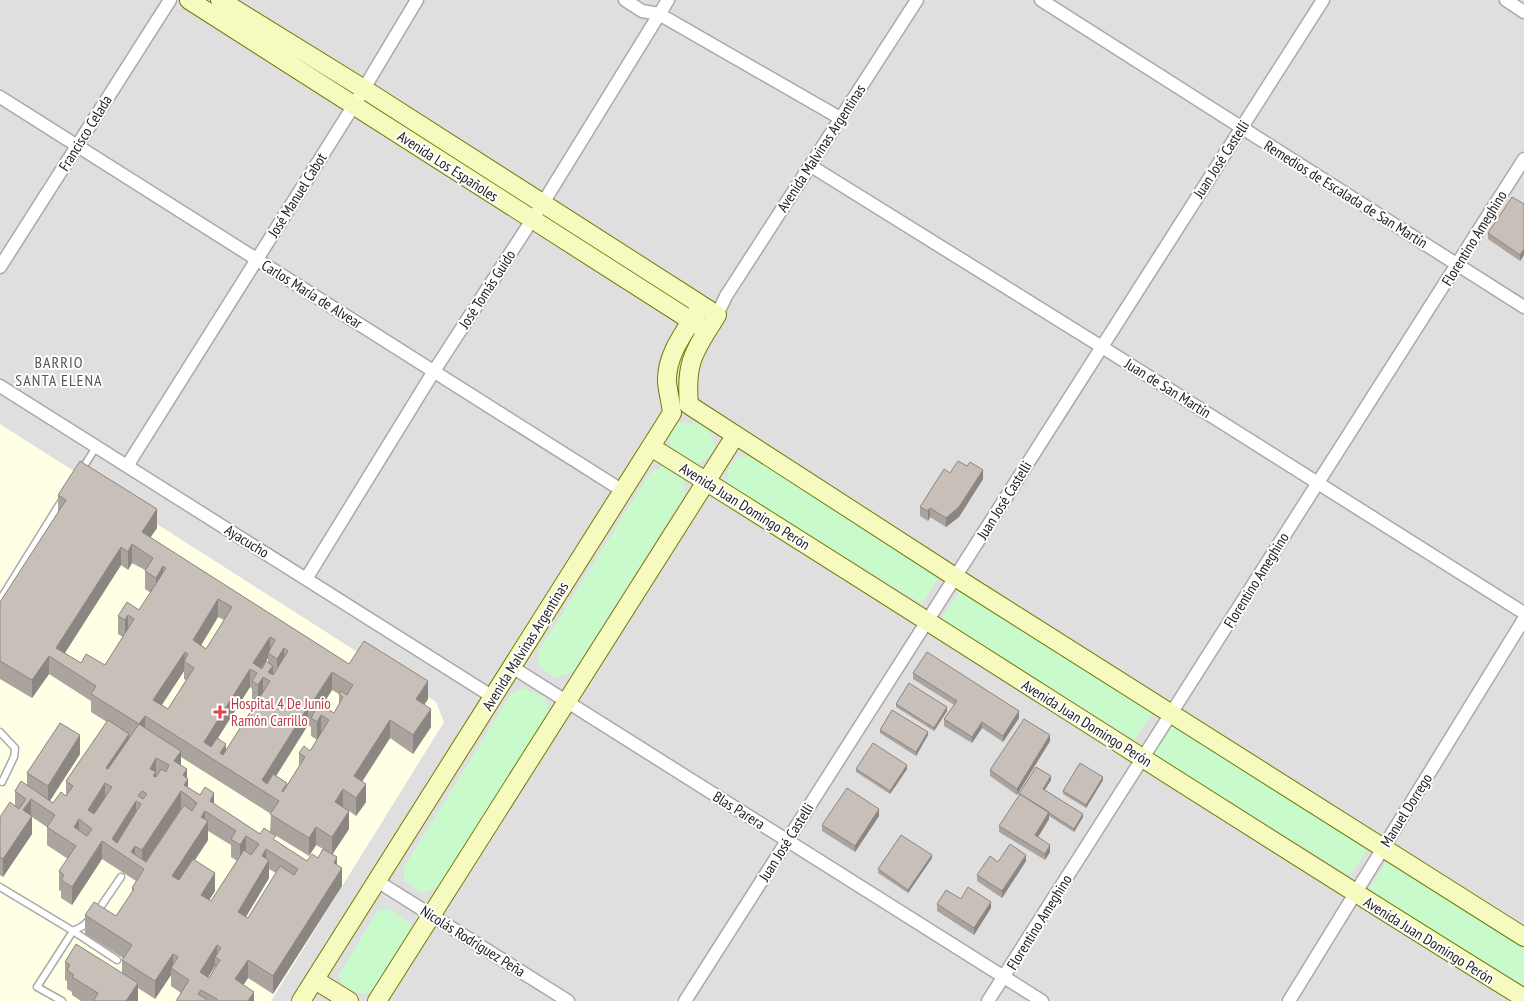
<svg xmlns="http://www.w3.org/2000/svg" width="1524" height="1001" viewBox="0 0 1524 1001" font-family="'PT Sans Narrow',sans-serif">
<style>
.residential{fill:#e0dfdf}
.education{fill:#ffffe5}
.grass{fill:#cdebb0}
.park{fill:#c8facc}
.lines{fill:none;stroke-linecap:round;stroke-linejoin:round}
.service-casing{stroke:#a9a9a9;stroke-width:9}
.minor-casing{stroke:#a9a9a9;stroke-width:15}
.secondary-casing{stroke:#707d05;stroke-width:20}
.service{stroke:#fff;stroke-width:6}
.minor{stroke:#fff;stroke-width:12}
.secondary{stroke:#f7fabf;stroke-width:18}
.wall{fill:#aba49e;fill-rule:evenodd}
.shaded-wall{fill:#8b8681}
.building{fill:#c7bfb8;stroke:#8b8681;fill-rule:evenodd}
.health-dot{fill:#e0444e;stroke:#fff;stroke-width:2}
.labels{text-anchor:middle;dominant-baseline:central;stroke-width:4;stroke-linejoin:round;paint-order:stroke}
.street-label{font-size:15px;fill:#222;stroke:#fff}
.health-label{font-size:15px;fill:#be3a42;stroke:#fff;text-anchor:start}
.neighbourhood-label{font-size:16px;letter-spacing:1px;fill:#555;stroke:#fff}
</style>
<rect width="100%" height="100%" fill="#f2efe9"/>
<path class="residential" d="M0,0H1524V1001H0Z"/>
<path class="education" d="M0,424L436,702L444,722L271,1001H0Z"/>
<path class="grass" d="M370,101L531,202L528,207L367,106Z
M548,216L680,300L677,305L546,221Z
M692,331L698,333L680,366V378L676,380L673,367Z"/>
<path class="park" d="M679,423C704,423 709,422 715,448L705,460L694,465L670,449V433Z
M749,456L940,575L922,604L727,484L728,470L737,457Z
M662,466L683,477L685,494L574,671L555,678L538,665V652L650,473Z
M960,590L1153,711L1135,740L941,619Z
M522,688L545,697L549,714L440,886L421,893L404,880V867L511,694Z
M1171,725L1369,847L1350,876L1153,754Z
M1387,861L1524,946V986L1368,890Z
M378,910H391L410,923L411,936L375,993L362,994L344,987L338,976Z"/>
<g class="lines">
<g class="service-casing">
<path id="service" d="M81,471L96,447
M0,600L62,500
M0,732L15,748L14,757L2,782
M0,887L73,931L117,960
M97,912L121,877
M62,1001L37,987L73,931L83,926L90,919"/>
</g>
<g class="minor-casing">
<path id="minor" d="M625,0L642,11L659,14L840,118
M1041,0L1524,307
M1506,0L1524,12
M0,97L623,491
M811,166L1102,347L1524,613
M0,267L170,0
M717,315L726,296L917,0
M0,386L493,697
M127,466L354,105L417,0
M306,579L434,371L543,203L668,0
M512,667L1042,1001
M377,881L568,1001
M685,1001L1323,0
M988,1001L1524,159
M1289,1001L1524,619"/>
</g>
<g class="secondary-casing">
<path id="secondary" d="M189,0L701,327
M220,0L364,89L717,315C695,351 685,360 689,405L955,577L1524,937
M651,447C943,629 1231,817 1524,998
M315,980L349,1001
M301,1001L672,413C671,403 668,392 667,382C666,353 687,329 701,306
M377,1001L735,436"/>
</g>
<use href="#service" class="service"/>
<use href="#minor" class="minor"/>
<use href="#secondary" class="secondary"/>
</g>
<path class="wall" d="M1524,204V255L1520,261L1488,239V233Z
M950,473L983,479L959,517L946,527L930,517L928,521L920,516V507Z
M58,495L157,528L150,537L349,664L428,699L424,705L431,727L413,754L390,738L362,782L366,802L356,816L349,811V829L332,854L337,865L342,886L273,994L248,978L243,985L254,1001H176L181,993L171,986V975L155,999L138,988V1001H81L72,995V992L67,989V981L65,980V962L122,973V960L123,958L85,934V915L116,916L132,893V888L136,881L102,859L72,905L61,898V891L59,890V871L68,859L47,845V827L32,817V834L3,877L0,875V817L15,806V791L27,785V773L80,754L50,800L53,803L66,796V781L107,722L91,712V701L49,674L32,698L0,679V602L58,513ZM132,563L145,570V589L151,593L139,610L118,616V634L123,637L105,665L81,663L65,653L121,565L128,570ZM218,617L224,620L206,649L201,645ZM268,658V662L262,669H261ZM184,671V679L186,680L168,709L162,705ZM250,687L252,689V699L257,701L226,750L218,738ZM332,690L339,694V705L334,713L330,710L325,701ZM308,725L311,727V736L317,740L310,751L299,753V766L287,785L276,776ZM181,757L271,814L270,832L309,856L316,845L323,849L318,858L307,861L276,841L260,834L188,788L187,778L181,765ZM208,831L231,845V857L237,861L211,901L209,900L215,891L195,860L208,840ZM269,869L276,873L248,918L246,917L269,878ZM215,966V968L209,978L208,977Z
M913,673L1019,718L1003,742L982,728L972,743L944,726V719L954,705L913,679Z
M896,704L947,711L934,731L896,707Z
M880,730L928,735L916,756L880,733Z
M1050,741L1017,795L990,776V770Z
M856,769H907L890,794L856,772Z
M1051,780L1045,790L1083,817L1074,832L1049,816V819L1038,837L1050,852L1045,860L999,832V826Z
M1103,780L1086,808L1063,794V791Z
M879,816L855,852L822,831V825Z
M932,858L908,893L878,873V869Z
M1026,861L1002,898L977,881V875L998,862Z
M961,899L991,908L974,935L937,911V904Z"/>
<path class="shaded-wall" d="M1524,249V255L1520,261V255Z
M983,470V479L959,517L946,527V518Z
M930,508V517L928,521V511Z
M157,509V528L142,550V532Z
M132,544V563L128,570V552Z
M121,547V565L59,662L56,648Z
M163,566V584L156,596V578Z
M218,599V617L193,659V640Z
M128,615V633L125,638V620Z
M270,637V654L268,653V658L257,675L253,663Z
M284,648V666L277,677V659Z
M185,652L184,671L153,718V700Z
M49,656V674L32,698V680Z
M273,666V684L270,681L268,672Z
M250,669V687L207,755L204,742Z
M332,672V690L315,717V711L312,703Z
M263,677V695L258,703V685Z
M428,681V699L416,717V699Z
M308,707V725L266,792L262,780Z
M947,707V711L934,731V728Z
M431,709V727L413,754V735Z
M1019,711V718L1003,742V736Z
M321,715V733L317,740V722Z
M145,716V734L139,724Z
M390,720V738L354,794V776Z
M982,722V728L972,743V737Z
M928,732V735L916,756V752Z
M129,734V752L107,784L106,768Z
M80,735V754L48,804V786Z
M1050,735V741L1017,795V789Z
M226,744V762L220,753Z
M181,751V769L174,761Z
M156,758V790L150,769Z
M907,765V769L890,794V791Z
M187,769V780L188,779V797L184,794L183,775Z
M1051,776V780L1043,792V789Z
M1103,777V780L1086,808V805Z
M105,783V801L89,826L88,810Z
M366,784V802L356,816V798Z
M343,789V808L335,802Z
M181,791V809L142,867V850Z
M214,793V812L210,801Z
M31,799V817L23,810Z
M136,801V819L116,850L112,839Z
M879,809V816L855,852V846Z
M205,811V826L208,821V840L172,894V876L201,817Z
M349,811V829L332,855V837Z
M1049,812V819L1035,842V835Z
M1083,814V817L1074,832V829Z
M32,816V834L3,877V859Z
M79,819V838L74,827Z
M316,827V845L309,856V838Z
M246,836V854L240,863V845Z
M102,841V859L72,905V887Z
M1050,845V852L1045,860V854Z
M135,846V862L131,852Z
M266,849V865L269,860V878L238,930V912L262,856Z
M932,855V858L908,893V890Z
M1026,855V861L1002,898V891Z
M337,857V876L334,863Z
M342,868V886L273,994V976Z
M215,873V891L201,913V895Z
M991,902V908L974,935V928Z
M217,945V959L215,957V966L200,990V972Z
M173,954V969L171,968V975L155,999V981Z
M248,960V978L235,998V979Z
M138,983V1001H126Z
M254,992V1001H248Z"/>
<path class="building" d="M1512,197L1524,204V249L1520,255L1488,233Z
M80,461L157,509L142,532L349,664L364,641L428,681L416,699L431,709L413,735L390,720L354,776L366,784L356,798L343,789L335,802L349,811L332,837L316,827L309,838L270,814L279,801L145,716L139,724L181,751L174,761L187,769L183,775L188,779L184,785L200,795L205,787L214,793L210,801L260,834L264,828L276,836L273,839L307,861L312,854L318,858L323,849L337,857L334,863L342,868L273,976L248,960L235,979L254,992L248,1001H216L217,999L201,990L198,994L207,1000L206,1001H176L189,980L171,968L178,957L173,954L155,981L122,960L132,945L85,915L94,902L116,916L134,889L132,888L144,869L102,841L72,887L61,880L64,875L59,871L76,846L47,827L55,815L31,799L23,810L32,816L3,859L0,857V817L10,802L19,809L26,799L15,791L21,781L53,803L61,792L66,796L73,786L66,781L108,720L129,734L106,768L108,769L139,724L91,694L96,686L49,656L32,680L0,661V602L66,500L58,495ZM132,544L153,558L145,571L156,578L163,566L166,568L139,610L127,602L118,616L125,620L128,615L134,619L105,665L86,654L81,663L56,648L121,547L128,552ZM218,599L232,607L206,649L193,640ZM270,637L275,640L268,653L277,659L284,648L288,651L273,675L268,672L273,666L266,661L262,669L253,663ZM185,652L188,654L184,661L194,668L168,709L153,700ZM250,669L257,673L252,681L258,685L263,677L270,681L223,755L220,753L226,744L217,738L211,747L204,742ZM332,672L353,685L347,695L341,691L339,694L343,697L334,713L327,709L330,704L320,698L315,705L312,703ZM308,707L315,711L311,718L317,722L321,715L329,720L310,751L304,746L299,753L305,757L283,792L282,791L287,783L273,774L267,784L262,780ZM156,758L169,765L166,772L161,769L156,777L153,776L156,772L150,769ZM105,783L112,787L94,814L88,810ZM142,791L147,794L143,799L138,796ZM181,791L197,803L192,811L184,805L146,862L131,852L135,846L142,850ZM136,801L141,804L117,843L112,839ZM205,811L236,831L231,839L240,845L246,836L259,844L251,855L244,850L211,901L201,895L215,873L193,859L179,880L172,876L208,821L201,817ZM79,819L92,829L87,836L74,827ZM266,849L298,869L294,875L280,866L248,918L238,912L269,860L262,856ZM217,945L221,948L215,957L220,960L209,978L200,972Z
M958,461L967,466L970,462L983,470L959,507L946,518L930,508L928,511L920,507L944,469L950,473Z
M927,652L1019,711L1003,736L982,722L972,737L944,719L957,701L913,673Z
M909,683L947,707L934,728L896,704Z
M892,710L928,732L916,752L880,730Z
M1024,719L1050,735L1017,789L990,770Z
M60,723L80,735L48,786L27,773Z
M873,743L907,765L890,791L856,769Z
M1080,763L1103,777L1086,805L1063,791Z
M1036,767L1051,776L1043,789L1083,814L1074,829L1020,794H1019Z
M847,788L879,809L855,846L822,825Z
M1020,794L1049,812L1035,835L1050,845L1045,854L999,826Z
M901,835L932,855L908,890L878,869Z
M1010,844L1026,855L1002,891L977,875L990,856L998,862Z
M968,887L991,902L974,928L937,904L946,890L961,899Z
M76,944L138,983L126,1001H96L94,1000L98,993L72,977L74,975L67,970L70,965L65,962Z"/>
<path class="health-dot" d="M217.5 704.5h5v5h5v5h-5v5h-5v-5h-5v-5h5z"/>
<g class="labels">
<g class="street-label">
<text transform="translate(85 133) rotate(-58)">Francisco Celada</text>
<text transform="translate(821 148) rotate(-57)">Avenida Malvinas Argentinas</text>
<text transform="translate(1221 159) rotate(-57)">Juan José Castelli</text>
<text transform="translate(448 166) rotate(33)">Avenida Los Españoles</text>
<text transform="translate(1346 194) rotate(32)">Remedios de Escalada de San Martín</text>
<text transform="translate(297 195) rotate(-58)">José Manuel Cabot</text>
<text transform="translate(1474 238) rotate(-58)">Florentino Ameghino</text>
<text transform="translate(487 289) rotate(-57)">José Tomás Guido</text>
<text transform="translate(312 294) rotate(32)">Carlos María de Alvear</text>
<text transform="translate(1168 388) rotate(32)">Juan de San Martín</text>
<text transform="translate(1004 500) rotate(-58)">Juan José Castelli</text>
<text transform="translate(745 506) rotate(32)">Avenida Juan Domingo Perón</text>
<text transform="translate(247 541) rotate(32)">Ayacucho</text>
<text transform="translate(1256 580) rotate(-58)">Florentino Ameghino</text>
<text transform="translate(525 646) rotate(-58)">Avenida Malvinas Argentinas</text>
<text transform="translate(1087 723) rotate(32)">Avenida Juan Domingo Perón</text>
<text transform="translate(739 810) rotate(32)">Blas Parera</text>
<text transform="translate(1406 810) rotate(-58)">Manuel Dorrego</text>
<text transform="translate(786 842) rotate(-58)">Juan José Castelli</text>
<text transform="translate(1039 922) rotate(-58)">Florentino Ameghino</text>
<text transform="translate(1429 940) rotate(32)">Avenida Juan Domingo Perón</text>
<text transform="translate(473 941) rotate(32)">Nicolás Rodríguez Peña</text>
</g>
<g class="health-label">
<text x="231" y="703">Hospital 4 De Junio<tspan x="231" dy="17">Ramón Carrillo</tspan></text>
</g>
<g class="neighbourhood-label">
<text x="59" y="362">BARRIO<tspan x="59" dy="18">SANTA ELENA</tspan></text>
</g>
</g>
</svg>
